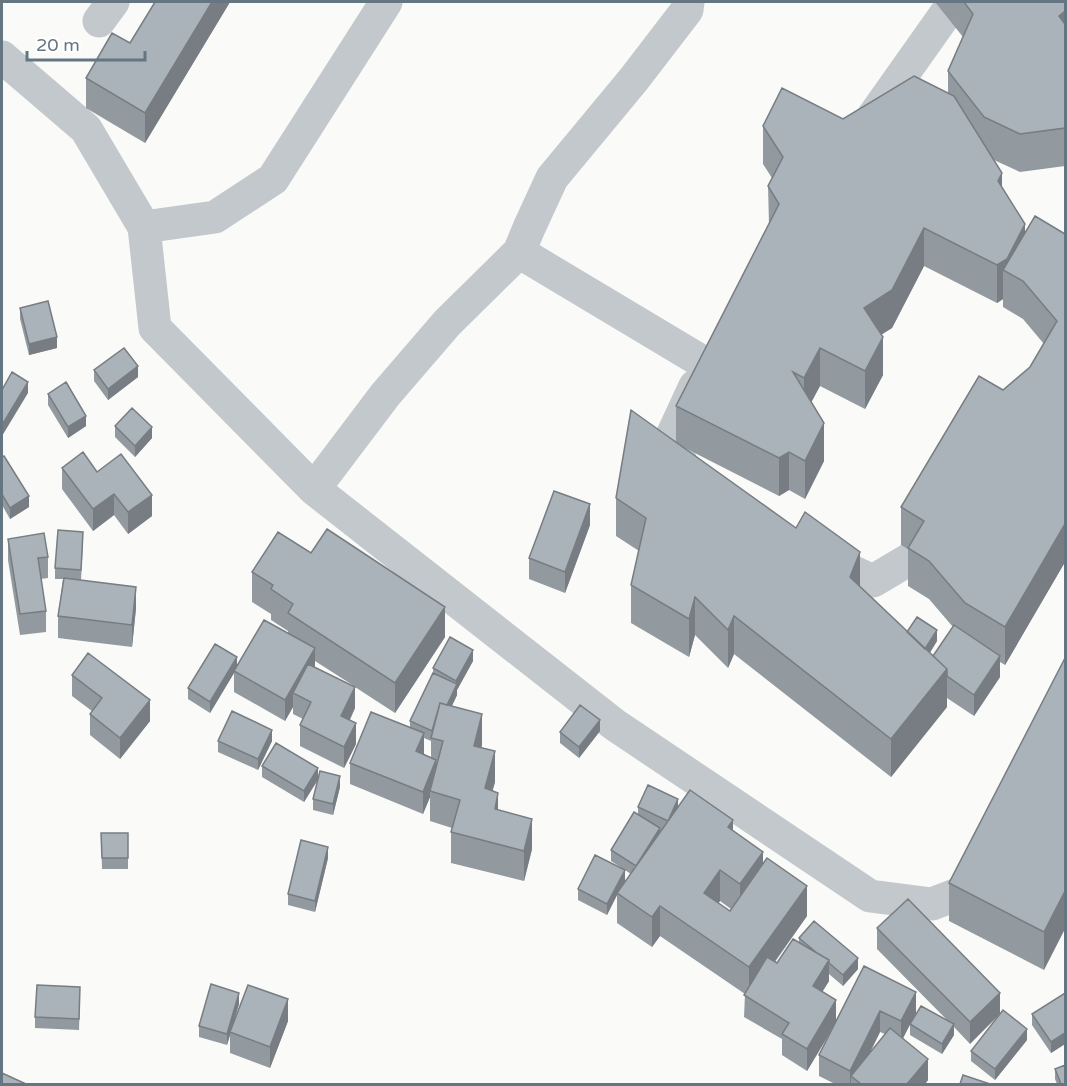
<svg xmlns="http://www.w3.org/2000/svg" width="1067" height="1086" viewBox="0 0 1067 1086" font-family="'Varela Round',sans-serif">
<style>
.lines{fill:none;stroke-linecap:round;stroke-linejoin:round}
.minor{stroke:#c3c8cc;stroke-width:33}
.wall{fill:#929a9f;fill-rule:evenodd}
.shaded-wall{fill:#777d82}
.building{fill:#aab3b9;stroke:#777d82;stroke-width:1.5}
</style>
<rect width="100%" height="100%" fill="#fafaf8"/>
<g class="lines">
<path class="minor" d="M688,2L687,10L634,79L552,178L529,228L519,252L706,364
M99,21L113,2
M2,57L86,129L144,227L155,328L314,489L615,725L870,896L932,904L979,886L986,877
M867,125L954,2
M144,227L215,217L273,179L386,2
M695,478L684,469L671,438L695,386
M314,489L385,395L447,323L519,252
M819,556L873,581L915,556L933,526"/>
</g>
<path class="wall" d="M155,2H230L145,143L86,108V78L130,43Z
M935,2H1065V166L1020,172L994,160L1002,187L1025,232L1065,234V562L1005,665L1000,662V677L974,716L947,698V707L891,777L734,654L728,668L695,635L689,657L631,623V585L639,551L616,536V498L676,442V406L769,225L768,186L772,178L763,164V126L843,119L948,93V71L963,37ZM924,266L997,303L1003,299V307L1023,319L1044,344L1030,367L1003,390L901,507V545L908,549V586L929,599L953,627L933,656L930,653L937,641L907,632L860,586L683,447L779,496L789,490L805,499L824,461L811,402L820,386L865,409L883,375L881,335L892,328Z
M20,308L57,348L29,355L20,319Z
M94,370L138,377L108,400L94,381Z
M48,394L86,426L68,438L48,405Z
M115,426L152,438L135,457L115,437Z
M2,457L29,507L10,519L2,505Z
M62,468L97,472L152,516L128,534L114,515L93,531L62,489Z
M590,525L565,593L529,579V558Z
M8,539L48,557V578L41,579L46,611V632L20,635L8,560Z
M83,543L81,580L136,608L132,647L58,638V616L63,579H55V568Z
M311,553L445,637L395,713L355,687V708L350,720L356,744L344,768L300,746V725L303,719L293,714V707L285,721L234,692V673L210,713L188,699V688L237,666L288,633V631L271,620V614L252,602V572ZM315,661L354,686L315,667Z
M1065,658L1044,970L949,921V883Z
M473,661L457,690V695L452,706L482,745L481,748L495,782L492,791L498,810L532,849L524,881L451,863V832L452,828L430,821V797L423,814L350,784V763L410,728V721L433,673V668ZM424,738L431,741V758L423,755Z
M72,675L150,721L120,759L90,735V714L92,711L72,696Z
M600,731L579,758L560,743V732Z
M218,741H272L258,770L218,752Z
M262,766L318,779L340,787L333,815L313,810V799L318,780L304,802L262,777Z
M638,807H678L733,831L807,916L775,962L777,963L799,942V938L858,969L843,986L829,974V981L822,992L836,1020L864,966L916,1013L903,1038L928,1080L925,1084H835L819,1076V1055L832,1030L807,1071L782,1055V1039L744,1017L745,994L660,936L652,947L617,923V895L607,915L578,900V889L625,881L621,887L631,874L611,861V850L638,814ZM720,901L731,909L730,911L718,903ZM880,1032L885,1034L870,1053Z
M101,833H128V869H102Z
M328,858L315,912L288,905V894Z
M877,928L1000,993L970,1044L954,1027V1035L942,1054L910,1035V1024L948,1021L877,949Z
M1065,993V1044L1051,1053L1032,1025V1014Z
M80,998L79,1030L35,1028V1017Z
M239,1004L233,1024L288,1021L270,1068L230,1053V1035L227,1045L199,1037V1026Z
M1027,1040L995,1080L971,1061V1051Z
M1055,1069L1065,1084H1057L1055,1079Z"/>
<path class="shaded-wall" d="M212,2H230L145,143V113Z
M1065,11V49L1059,16Z
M1002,173V211L998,181Z
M1025,224V262L1003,270V299L997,303V265Z
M924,228V266L892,328L864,345V308Z
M57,337V348L29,355V344Z
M883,337V375L865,409V371Z
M820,348V386L804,416V378Z
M138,366V377L108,400V389Z
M28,382V393L2,436V425Z
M86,416V426L68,438V427Z
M824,423V461L805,499V461Z
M152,427V438L135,457V446Z
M789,452V490L779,496V458Z
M114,494V515L93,531V509Z
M152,495V516L128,534V512Z
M29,496V507L10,519V508Z
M590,504V525L565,593V572Z
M1065,524V562L1005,665V627Z
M860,552V590L850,577Z
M136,587V608L132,647V625Z
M695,597V635L689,657V619Z
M445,607V637L395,713V683Z
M734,616V654L728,668V630Z
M937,630V641L917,672V662Z
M315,648V669L293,693V707L285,721V700Z
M473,650V661L457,690V695L436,739L434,732L456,687V681Z
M1000,656V677L974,716V695Z
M237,657V668L210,713V702Z
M947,669V707L891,777V739Z
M355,687V708L341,737V716Z
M150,700V721L120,759V738Z
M482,714V745L474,776V746Z
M600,720V731L579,758V747Z
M356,723V744L344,768V747Z
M272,730V741L258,770V759Z
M424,733V754L416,773V751Z
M495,751V782L485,819V788Z
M436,760V781L430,791V797L423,814V792Z
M318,768V779L304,802V791Z
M340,776V787L333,815V804Z
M498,793V823L495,809Z
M678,799V810L668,821Z
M532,819V849L524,881V851Z
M733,820V851L728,827Z
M660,828V839L636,866Z
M328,847V858L315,912V901Z
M763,852V882L740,915V884Z
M625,870V881L618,894L617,893V895L607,915V904Z
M720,870V901L704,923V893Z
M807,886V916L749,997V967Z
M1065,891V929L1044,970V932Z
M660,906V936L652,947V917Z
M858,958V969L843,986V975Z
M829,960V981L813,1007V986Z
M916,992V1013L901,1042V1021Z
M239,993V1004L227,1045V1034Z
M1000,993V1014L970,1044V1022Z
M288,999V1021L270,1068V1047Z
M836,1000V1022L807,1071V1049Z
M880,1011V1032L856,1080L851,1076V1084H850V1071Z
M954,1024V1035L942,1054V1044Z
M1027,1029V1040L995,1080V1069Z
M1065,1033V1044L1051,1053V1042Z
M928,1059V1080L925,1084H907Z"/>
<path class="building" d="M155,2H212L145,113L86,78L112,33L130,43Z
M964,2H1065V11L1059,16L1065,24V128L1020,134L984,117L948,71L973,14Z
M914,76L954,96L1002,173L998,181L1025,224L1007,259L997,265L924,228L892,290L864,308L883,337L865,371L820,348L804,378L793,372L824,423L805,461L789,452L779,458L676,406L779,204L768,186L783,157L763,126L782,88L843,119Z
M1035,216L1065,234V524L1005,627L965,603L929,561L908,548L924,521L901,507L979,376L1003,390L1030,367L1057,321L1023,281L1003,270Z
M48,301L57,337L29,344L20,308Z
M124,348L138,366L108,389L94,370Z
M12,372L28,382L2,425V390Z
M66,382L86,416L68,427L48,394Z
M132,408L152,427L135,446L115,426Z
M631,410L796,528L805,512L860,552L850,577L947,669L891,739L734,616L728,630L695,597L689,619L631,585L646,518L616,498Z
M83,452L97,472L121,454L152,495L128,512L114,494L93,509L62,468Z
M4,456L29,496L10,508L2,494V457Z
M554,491L590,504L565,572L529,558Z
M327,529L445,607L395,683L288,613L293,604L271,589L273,585L252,572L278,532L311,553Z
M58,530L83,532L81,570L55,568Z
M44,533L48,557L38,558L46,611L20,614L8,539Z
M64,578L136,587L132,625L58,616Z
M917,617L937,630L925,649L907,632Z
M264,620L315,648L285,700L234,671Z
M954,625L1000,656L974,695L947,676V669L933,656Z
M450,637L473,650L456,681L433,668Z
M215,644L237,657L210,702L188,688Z
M88,653L150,700L120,738L90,714L102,698L72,675Z
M1065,658V891L1044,932L949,883Z
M308,664L355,687L341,716L356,723L344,747L300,725L311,702L293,693Z
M433,673L457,684L447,705L440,703L432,731L410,721Z
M440,703L482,714L474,746L495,751L485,788L498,793L495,809L532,819L524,851L451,832L460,800L430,791L443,741L431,738Z
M580,705L600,720L579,747L560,732Z
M232,711L272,730L258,759L218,741Z
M371,712L424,733L416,751L436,760L423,792L350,763Z
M276,743L318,768L304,791L262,766Z
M320,771L340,776L333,804L313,799Z
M648,785L678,799L668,821L638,807Z
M690,790L733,820L728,827L763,852L740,884L720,870L704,893L730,911L767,858L807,886L749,967L660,906L652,917L617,893Z
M634,812L660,828L636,866L611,850Z
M101,833H128V858H102Z
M301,840L328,847L315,901L288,894Z
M595,855L625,870L607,904L578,889Z
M908,899L1000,993L970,1022L877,928Z
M814,921L858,958L843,975L829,963V960L817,953L799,938Z
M793,939L829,960L813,986L836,1000L807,1049L782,1034L789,1023L744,995L767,957L777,963Z
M864,966L916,992L901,1021L880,1011L850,1071L819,1055Z
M211,984L239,993L227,1034L199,1026Z
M37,985L80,987L79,1019L35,1017Z
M248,985L288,999L270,1047L230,1032Z
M1065,993V1033L1051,1042L1032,1014Z
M921,1006L954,1024L942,1044L910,1024Z
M1003,1010L1027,1029L995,1069L971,1051Z
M890,1028L928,1059L907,1084H861L851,1076Z
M1065,1065V1084H1061L1055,1069Z
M2,1073L26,1084H2Z
M963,1075L990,1084H960Z"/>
<rect width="1067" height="1086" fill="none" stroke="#657683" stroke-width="6"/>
<path d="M27 51v9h118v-9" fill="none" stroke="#657683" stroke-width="3"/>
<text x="36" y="51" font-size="18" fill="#657683" stroke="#ffffff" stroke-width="4.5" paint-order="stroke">20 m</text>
</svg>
